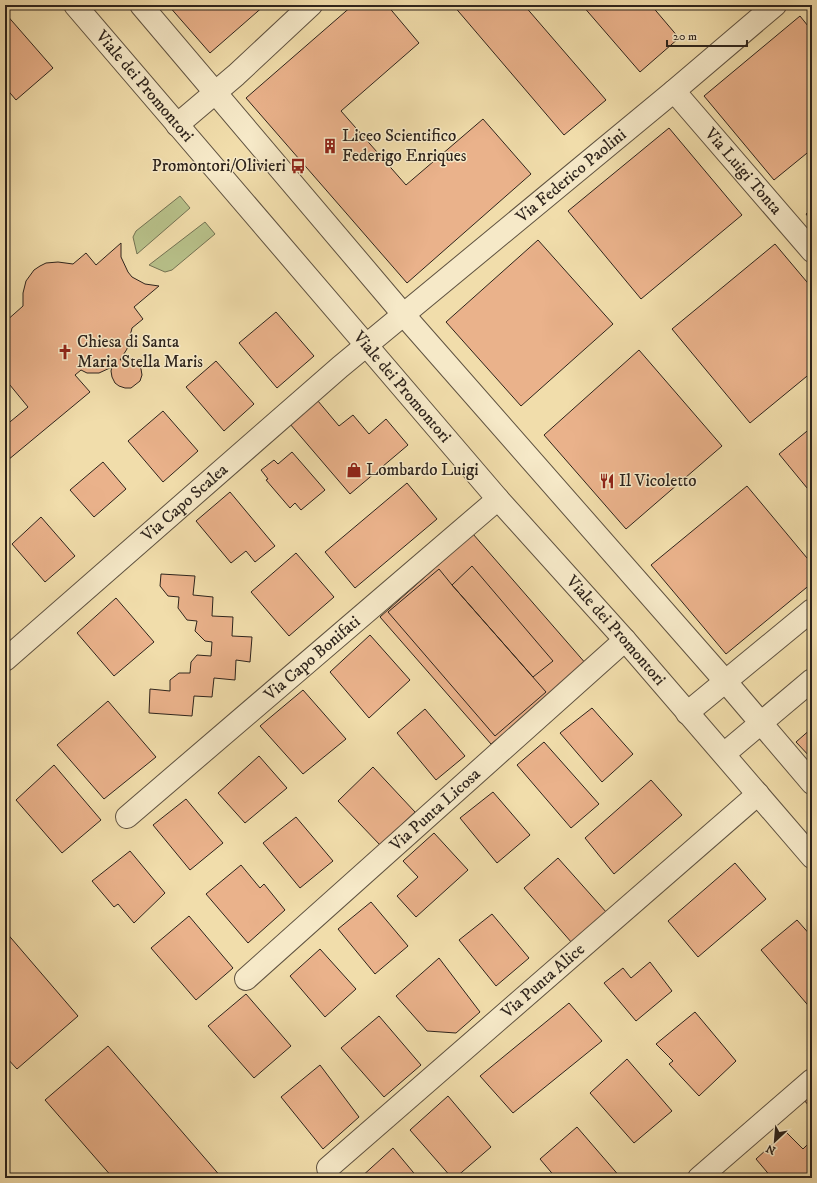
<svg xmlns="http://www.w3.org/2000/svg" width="817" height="1183" viewBox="0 0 817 1183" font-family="'IM FELL DW Pica',serif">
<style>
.green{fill:#b8c18a;stroke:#737253}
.building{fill:#eab28b;stroke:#2e241c}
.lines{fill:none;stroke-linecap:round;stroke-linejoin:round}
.minor-casing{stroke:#5f5240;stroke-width:24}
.minor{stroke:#f6e9c8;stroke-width:22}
.labels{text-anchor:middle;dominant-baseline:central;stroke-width:3;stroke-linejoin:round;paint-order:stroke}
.street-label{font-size:17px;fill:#2e241c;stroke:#f6e9c8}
.poi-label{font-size:17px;fill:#2e241c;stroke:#f6e9c8;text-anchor:start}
</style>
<rect width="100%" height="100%" fill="#f1ddab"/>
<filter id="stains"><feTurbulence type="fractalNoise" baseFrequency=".005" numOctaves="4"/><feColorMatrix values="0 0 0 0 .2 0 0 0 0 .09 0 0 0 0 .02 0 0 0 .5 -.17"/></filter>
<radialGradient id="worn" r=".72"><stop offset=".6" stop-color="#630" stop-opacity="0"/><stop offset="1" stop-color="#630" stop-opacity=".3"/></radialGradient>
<path class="green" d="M180,196L190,208L137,254L133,237L136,231Z
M205,222L215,234L172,270L165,272L149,265Z"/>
<path class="building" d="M168,5H265L210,53Z
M353,5H387L419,43L341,111L406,185L483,119L531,174L407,283L246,98Z
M453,5H524L606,100L564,135Z
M582,5H651L679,38L640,72Z
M5,13L53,68L16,100L5,87Z
M800,16L812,31V149L774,180L704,96Z
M669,128L742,215L641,299L568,211Z
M812,209V222L806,214Z
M538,240L613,324L521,406L446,322Z
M121,243V257L128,272L132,277L145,284L159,286L134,307L143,319L132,328L127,349L120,360L128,358L134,360L138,364L141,369L142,375L140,381L131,388H125L119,386L115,383L112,377L111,371L112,367L99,373H87L81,370L75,375L90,392L8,460L5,457V426L28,407L5,379V322L23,306V293L26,281L34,270L40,266L46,263L58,262L73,264L86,253L96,265Z
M775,244L812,288V372L750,423L672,329Z
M276,312L314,356L277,388L239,343Z
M639,350L722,446L626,529L544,435Z
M216,361L254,404L224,431L186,387Z
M318,401L339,426L353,415L369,434L386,419L408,445L350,494L290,424Z
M163,411L198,451L163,482L128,441Z
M812,427V494L779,454Z
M292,452L325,490L301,510L295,503L290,508L266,480L268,479L261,470L274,460L278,464Z
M103,462L126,489L94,517L70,490Z
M407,483L437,519L355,588L325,552Z
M747,486L812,564V583L726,654L651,565Z
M230,492L275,546L255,562L246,551L231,563L196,521Z
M41,517L75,556L45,582L12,544Z
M473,534L587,665L491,744L380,617Z
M296,553L334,597L289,636L251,592Z
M472,566L553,661L533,677L452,585Z
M439,569L452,585L546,692L495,736L388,612Z
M161,574L195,576L193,595L213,597L212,616L233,617L232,636L252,637L250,662L236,660L235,680L214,678L212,697L194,696L192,716L149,713L150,689L170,691V680L179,673H190L191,662L197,655L211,656L212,642L205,641L195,631L197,621L187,620L178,608L179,597L168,596L160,586Z
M116,598L154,642L114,676L77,633Z
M370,635L410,680L369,718L330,672Z
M303,690L346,739L303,774L260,726Z
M108,701L156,757L104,799L57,745Z
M592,708L633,754L602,782L560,733Z
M425,709L465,756L436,780L397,733Z
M812,728V759L796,742Z
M544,742L599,804L571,828L517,765Z
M259,756L287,788L245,823L218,793Z
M54,765L101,820L62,853L16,800Z
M373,767L415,812L380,845L338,801Z
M651,780L682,815L614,874L585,838Z
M493,792L530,835L497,863L460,818Z
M186,799L223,843L190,870L153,825Z
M296,817L333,861L300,888L263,843Z
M434,833L468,870L416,917L397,896L418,877L403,861Z
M130,851L165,893L134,923L118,904L114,907L92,881Z
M558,858L607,913L572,943L524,888Z
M735,863L766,899L698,957L668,921Z
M241,865L260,888L264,884L285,910L248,943L206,894Z
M371,902L408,946L375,974L338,929Z
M492,914L529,958L496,986L459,940Z
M189,916L233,968L196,1000L151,948Z
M797,920L812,937V1010L761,950Z
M5,931L78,1016L17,1069L5,1056Z
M320,949L356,989L325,1017L290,976Z
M439,958L480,1012L456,1033L427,1031L396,996Z
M650,962L672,991L636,1021L604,983L623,968L631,978Z
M246,994L291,1046L254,1078L208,1026Z
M569,1003L602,1041L513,1113L480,1076Z
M695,1012L736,1061L699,1096L669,1064L673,1061L656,1044Z
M379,1016L421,1065L384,1097L341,1048Z
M108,1046L222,1178H113L45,1100Z
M627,1059L672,1111L634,1143L590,1093Z
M320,1065L359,1117L323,1149L281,1097Z
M812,1090V1109L802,1098Z
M448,1096L491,1147L455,1178H452L410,1130Z
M577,1127L621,1178H556L540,1159Z
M786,1132L803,1149L812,1140V1178H772L756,1159Z
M393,1148L418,1178H360Z"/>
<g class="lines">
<g class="minor-casing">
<g id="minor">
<path id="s1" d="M75,5L498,499L625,640L812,857"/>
<path d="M141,5L403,314L726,682L812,783"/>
<path id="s2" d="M674,91L812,251"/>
<path d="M177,125L236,75L311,5"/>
<path id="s3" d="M5,660L340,367L674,91L775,5"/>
<path d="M687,713L812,610"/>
<path d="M724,754L812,680"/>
<path id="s4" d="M127,817L498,499"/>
<path id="s5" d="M246,979L625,640"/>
<path id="s6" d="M328,1168L758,794"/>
<path d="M699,1178L812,1080"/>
</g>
</g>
<use href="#minor" class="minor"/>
</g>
<defs>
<g id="building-bare" transform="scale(1.2)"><path d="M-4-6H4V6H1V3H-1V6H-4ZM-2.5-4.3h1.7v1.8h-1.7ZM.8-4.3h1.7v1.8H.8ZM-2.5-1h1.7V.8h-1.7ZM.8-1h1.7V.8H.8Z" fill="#8f2418" stroke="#f6e9c8" stroke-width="2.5" paint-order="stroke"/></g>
<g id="bus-bare" transform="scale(1.2)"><path d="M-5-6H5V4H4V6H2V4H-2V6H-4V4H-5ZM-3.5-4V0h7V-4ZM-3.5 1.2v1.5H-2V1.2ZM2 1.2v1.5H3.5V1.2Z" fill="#8f2418" stroke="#f6e9c8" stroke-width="2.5" paint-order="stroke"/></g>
<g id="church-bare" transform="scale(1.2)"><path d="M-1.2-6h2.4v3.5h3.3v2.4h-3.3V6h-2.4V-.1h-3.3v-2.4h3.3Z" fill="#8f2418" stroke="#f6e9c8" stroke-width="2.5" paint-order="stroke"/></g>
<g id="shop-bare" transform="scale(1.2)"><path d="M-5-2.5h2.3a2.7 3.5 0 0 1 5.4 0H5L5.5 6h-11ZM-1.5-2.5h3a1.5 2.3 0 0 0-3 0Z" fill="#8f2418" stroke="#f6e9c8" stroke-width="2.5" paint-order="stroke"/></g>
<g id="restaurant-bare" transform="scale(1.2)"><path d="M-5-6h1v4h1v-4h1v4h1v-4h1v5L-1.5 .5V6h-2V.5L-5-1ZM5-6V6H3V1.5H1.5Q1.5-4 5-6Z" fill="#8f2418" stroke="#f6e9c8" stroke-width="2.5" paint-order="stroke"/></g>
</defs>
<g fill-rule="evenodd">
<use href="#building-bare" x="330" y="146"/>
<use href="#bus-bare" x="298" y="166"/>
<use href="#church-bare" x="65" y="352"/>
<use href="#shop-bare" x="354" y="470"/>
<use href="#restaurant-bare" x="607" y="481"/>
</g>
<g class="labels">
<g class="street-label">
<text stroke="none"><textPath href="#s1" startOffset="107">Viale dei Promontori</textPath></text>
<text stroke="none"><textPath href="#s2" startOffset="106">Via Luigi Tonta</textPath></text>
<text stroke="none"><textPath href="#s3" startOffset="745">Via Federico Paolini</textPath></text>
<text stroke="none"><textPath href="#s1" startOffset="503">Viale dei Promontori</textPath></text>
<text stroke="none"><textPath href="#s3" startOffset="239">Via Capo Scalea</textPath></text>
<text stroke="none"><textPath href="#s1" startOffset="827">Viale dei Promontori</textPath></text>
<text stroke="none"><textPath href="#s4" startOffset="244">Via Capo Bonifati</textPath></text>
<text stroke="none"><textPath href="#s5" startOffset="254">Via Punta Licosa</textPath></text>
<text stroke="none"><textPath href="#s6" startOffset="285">Via Punta Alice</textPath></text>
</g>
<g class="poi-label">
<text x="342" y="136">Liceo Scientifico<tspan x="342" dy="20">Federigo Enriques</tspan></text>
<text x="286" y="166" text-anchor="end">Promontori/Olivieri</text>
<text x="77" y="342">Chiesa di Santa<tspan x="77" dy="20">Maria Stella Maris</tspan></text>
<text x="366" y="470">Lombardo Luigi</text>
<text x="619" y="481">Il Vicoletto</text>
</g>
</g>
<rect width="817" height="1183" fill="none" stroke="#f1ddab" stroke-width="20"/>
<rect x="6" y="6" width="805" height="1171" fill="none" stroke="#2e241c" stroke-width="2"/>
<rect x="10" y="10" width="797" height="1163" fill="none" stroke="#2e241c"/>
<g transform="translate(775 1141) rotate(206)" stroke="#f6e9c8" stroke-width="3" paint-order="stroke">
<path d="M0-3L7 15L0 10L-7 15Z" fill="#2e241c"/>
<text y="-6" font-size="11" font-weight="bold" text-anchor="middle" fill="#2e241c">N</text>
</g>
<path d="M667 40v6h80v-6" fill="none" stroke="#2e241c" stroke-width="2"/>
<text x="673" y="40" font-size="12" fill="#2e241c" stroke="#f6e9c8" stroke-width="3" paint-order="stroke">20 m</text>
<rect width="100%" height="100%" filter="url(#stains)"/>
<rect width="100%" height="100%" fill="url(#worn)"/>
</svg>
